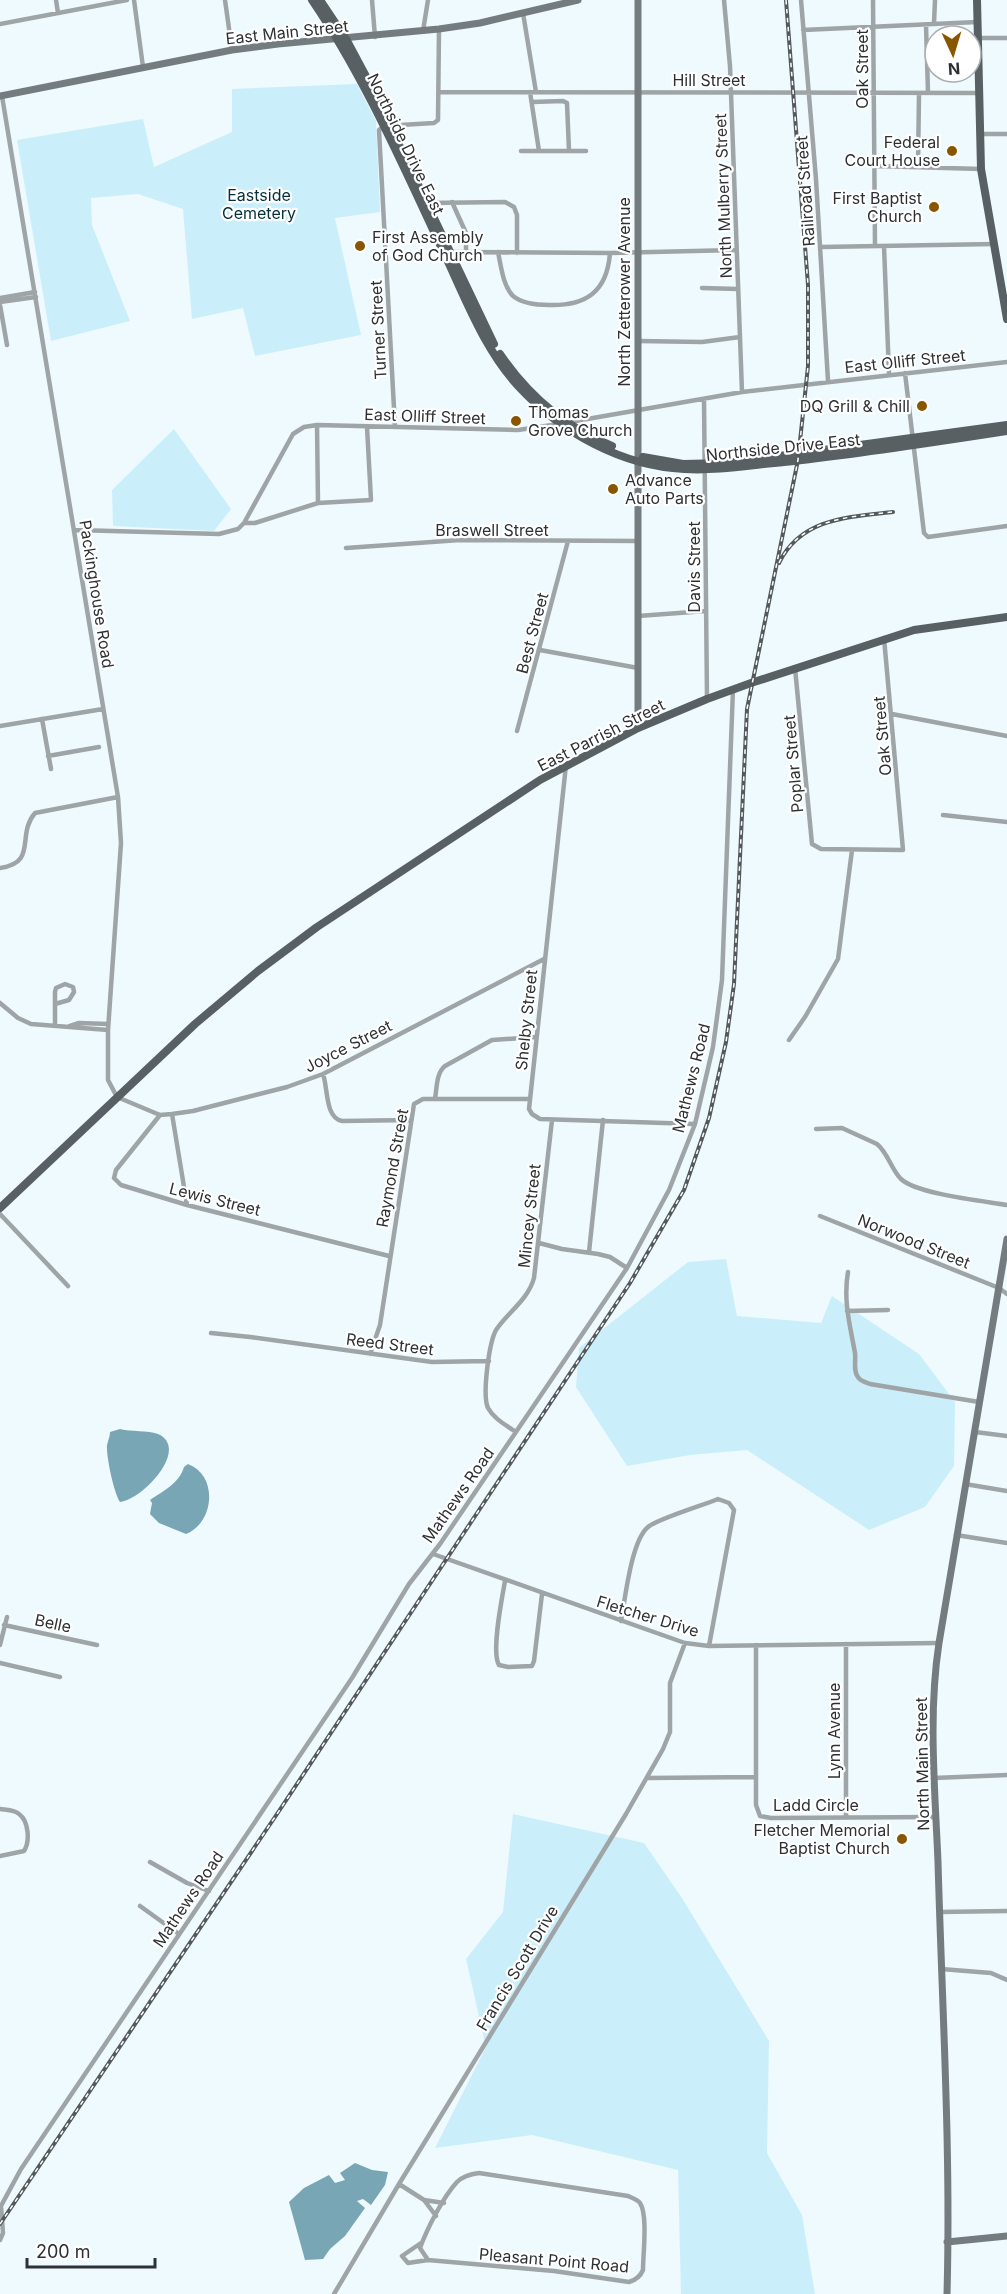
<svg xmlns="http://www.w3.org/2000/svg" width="1007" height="2294" viewBox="0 0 1007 2294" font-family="Inter,sans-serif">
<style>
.green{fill:#caeffb}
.water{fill:#78a6b4}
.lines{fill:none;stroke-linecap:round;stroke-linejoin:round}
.street{stroke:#9fa4a6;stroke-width:4.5}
.secondary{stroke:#757c7f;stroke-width:7}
.primary{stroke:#586063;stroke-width:8}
.rail-casing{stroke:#54595c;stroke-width:4}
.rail{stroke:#fff;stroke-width:1.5;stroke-dasharray:4.5;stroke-linecap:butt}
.poi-dot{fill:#895600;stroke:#fff;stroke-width:2}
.labels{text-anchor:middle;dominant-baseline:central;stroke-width:4.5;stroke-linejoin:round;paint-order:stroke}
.street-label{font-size:16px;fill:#2d3133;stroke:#fff}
.poi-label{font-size:16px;fill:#2d3133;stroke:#fff;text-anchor:end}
.park-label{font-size:16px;fill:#03303c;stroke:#fff}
</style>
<rect width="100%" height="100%" fill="#eefafe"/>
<path class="green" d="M357,84L376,121L380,212L335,218L361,335L255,356L243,308L192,319L183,209L138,194L91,198L92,225L130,321L51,341L17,140L143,119L154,167L232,132V89Z
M174,429L231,509L214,531L113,526L112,490Z
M726,1259L737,1316L821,1323L832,1296L919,1354L955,1402L954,1466L925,1507L869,1530L747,1450L690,1455L627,1466L576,1387L579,1348L688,1262Z
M513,1814L644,1843L682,1898L769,2041L767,2153L802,2215L815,2294H681L678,2170L532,2135L435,2148L486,2047L466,1959L503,1912Z"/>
<path class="water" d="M120,1429C132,1432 147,1430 158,1434C190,1448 144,1499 120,1502C114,1493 106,1456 107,1445C108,1441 110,1436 110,1432Z
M188,1464C219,1476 214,1523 186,1534L159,1523L150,1514L152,1503L150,1500C163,1491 179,1484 184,1467Z
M355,2163L372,2170L388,2172L385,2185L371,2205L363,2199L357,2201L365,2208L345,2236L330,2249L323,2259L305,2260L289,2202L304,2188L329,2175L335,2183L345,2180L340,2173Z"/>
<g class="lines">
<path class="street" d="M56,0L58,13
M134,0L143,67
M225,0L232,50
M372,0L375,37
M724,0L730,66L742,392
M801,0L816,179L828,381
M873,0L875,246
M523,13L536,92
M934,23L935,0
M0,24L127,0
M926,25L928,93
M803,30L977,22
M423,31L428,0
M979,38H1007
M439,92L979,93
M530,92L539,151
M2,96L118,797L121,843L108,1030V1080L117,1097L160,1115L172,1114L193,1111L287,1087L323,1074L544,959
M979,134H1007
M521,151H569L567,103L563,101L532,102
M569,151H586
M875,166L981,169
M918,167L919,93
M452,202L466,233V252
M426,203L505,202L514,207L517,215V253
M884,246L889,374
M821,247L995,244
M450,252L610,253L736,250
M498,252C501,266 503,286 513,296C523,304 537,305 549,305C586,306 607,292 610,253
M702,288L738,289
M0,298L35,292
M0,302L36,297
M0,305L7,345
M638,341L702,342L740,337
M905,373L924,533L928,537L1007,526
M704,399L707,699
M570,422L742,392L1007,362
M317,425L318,503
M395,427L379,130L384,126L434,123L438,120L439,29
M244,523H255L318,503L371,500L367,427
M75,530L219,534L238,529L244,523L293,434L304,427L317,425L518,430L559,424
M346,548L460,540L637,541
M638,616L706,611
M540,650L638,668
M795,668L812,844L821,849L903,850L884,638
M892,714L1007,736
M42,719L51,769
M0,726L103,709
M517,731L568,541
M48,756L99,747
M566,765L529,1109L532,1114L540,1119L695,1124
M943,815L1007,822
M0,868C38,863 16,835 35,813L118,797
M0,1003L18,1018L31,1024L108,1030
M55,1004L69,1000L74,992L73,987L65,984L56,988L55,992V1025
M70,1026L79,1023L108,1024
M789,1040L805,1017L838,959L852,850
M323,1074C328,1088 325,1118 342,1121L411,1120
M435,1099C437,1088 436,1073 445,1066L492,1040L536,1037
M172,1114L187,1205
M160,1115L116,1170L114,1178L121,1185L187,1205L389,1256
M816,1129L842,1128L877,1144C888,1153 891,1169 901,1179C917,1194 983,1201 1007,1205
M0,1214L68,1286
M820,1216L999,1288L1007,1294
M539,1243L562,1249L598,1254L610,1257L627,1268
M589,1252L603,1120
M848,1272C843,1301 850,1325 855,1353C856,1361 853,1371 858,1377C860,1381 865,1382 870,1384L979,1402
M847,1311L888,1310
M211,1333L250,1337L432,1362L489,1361
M370,1354L380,1325L414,1104L423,1099H529
M516,1432C506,1425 494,1419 488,1408C482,1395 489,1343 496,1330C508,1312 528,1300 534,1278L552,1120
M975,1432L1007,1436
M965,1484L1007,1491
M956,1535L1007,1543
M433,1554L685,1643L709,1646L939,1643
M505,1581C502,1598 491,1652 499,1665L508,1667L532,1666L534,1661L542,1594
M621,1621C625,1600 631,1541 648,1527C657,1519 704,1505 718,1499L729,1503L734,1510L709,1646
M4,1625L97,1645
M846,1644V1817
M0,1645L7,1617
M756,1645V1805L760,1816L771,1818L936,1817
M0,1663L60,1677
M647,1778L755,1777
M934,1778L1007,1775
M0,1809C6,1810 15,1810 19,1814C29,1821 30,1842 24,1851L0,1856
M150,1862L187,1883L209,1891
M140,1906L179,1934
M939,1912L1007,1911
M941,1969L991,1973L1007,1980
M479,2173L628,2196C632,2198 637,2199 640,2203C648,2215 643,2254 643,2270C640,2277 636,2280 629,2282L554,2271L428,2260L420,2248C427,2229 443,2197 457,2182C463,2176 471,2174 479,2173Z
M399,2184L424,2200L436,2216
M424,2200L444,2203
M0,2240L3,2233L1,2206L21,2169L352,1678L409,1584L440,1544L627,1268L669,1190L695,1124L713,1047L722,980L733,689
M421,2243L402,2256L408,2263L428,2260
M334,2294L399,2184L626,1814L663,1749L670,1732V1683L685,1643"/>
<path class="secondary" d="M0,96L232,50L278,44L439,29L480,23L578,0
M638,728V0
M947,2242L1007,2236
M947,2294C951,2150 942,2006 938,1862C935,1789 928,1715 939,1643L1007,1239"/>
<path class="primary" d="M312,0C365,78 403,166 443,251C465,297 484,350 520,388C562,433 622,466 684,469C718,471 750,465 784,462C859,454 933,442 1007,431
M320,0L346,39L370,84L494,344
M977,0L981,169L1007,319
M500,354C528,395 565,427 612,446
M643,457L683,464L727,463L1007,425
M0,1208L195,1024L258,971L317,927L540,780L638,728L707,699L751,683L914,630L1007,617"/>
<g class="rail-casing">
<path id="rail" d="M779,563C801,518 848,517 893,512
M0,2224L277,1814L630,1283L684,1190L709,1118L726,1042L734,984L747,709L798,460L808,366V285L786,0"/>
</g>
<use href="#rail" class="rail"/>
</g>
<g class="poi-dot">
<circle cx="952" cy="151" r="6"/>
<circle cx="934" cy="207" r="6"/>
<circle cx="360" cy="246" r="6"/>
<circle cx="922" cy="406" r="6"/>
<circle cx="516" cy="421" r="6"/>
<circle cx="613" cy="489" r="6"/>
<circle cx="902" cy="1839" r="6"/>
</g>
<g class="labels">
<g class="street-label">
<text transform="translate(287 32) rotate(-6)">East Main Street</text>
<text transform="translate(862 69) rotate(-90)">Oak Street</text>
<text x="709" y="80">Hill Street</text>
<text transform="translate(406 144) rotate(64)">Northside Drive East</text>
<text transform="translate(805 191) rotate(-94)">Railroad Street</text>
<text transform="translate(723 196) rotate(-92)">North Mulberry Street</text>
<text transform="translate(624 292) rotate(-90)">North Zetterower Avenue</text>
<text transform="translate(378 330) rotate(-93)">Turner Street</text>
<text transform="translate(905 361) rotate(-6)">East Olliff Street</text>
<text transform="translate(425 416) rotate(2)">East Olliff Street</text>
<text transform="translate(783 447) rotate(-6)">Northside Drive East</text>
<text x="492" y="530">Braswell Street</text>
<text transform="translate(694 567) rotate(-90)">Davis Street</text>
<text transform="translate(97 594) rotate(81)">Packinghouse Road</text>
<text transform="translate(532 633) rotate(-75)">Best Street</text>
<text transform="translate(601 735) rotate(-27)">East Parrish Street</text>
<text transform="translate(882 736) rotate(-95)">Oak Street</text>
<text transform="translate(793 764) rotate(-95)">Poplar Street</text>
<text transform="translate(526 1020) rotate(-84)">Shelby Street</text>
<text transform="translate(348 1046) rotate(-27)">Joyce Street</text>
<text transform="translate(691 1078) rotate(-76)">Mathews Road</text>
<text transform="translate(392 1168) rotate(-80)">Raymond Street</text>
<text transform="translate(215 1199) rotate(14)">Lewis Street</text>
<text transform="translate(529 1216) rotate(-84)">Mincey Street</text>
<text transform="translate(914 1241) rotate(22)">Norwood Street</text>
<text transform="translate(390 1344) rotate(7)">Reed Street</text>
<text transform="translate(458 1495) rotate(-55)">Mathews Road</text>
<text transform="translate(648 1616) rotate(17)">Fletcher Drive</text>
<text transform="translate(53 1623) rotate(12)">Belle</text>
<text transform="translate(834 1731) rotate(-90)">Lynn Avenue</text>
<text transform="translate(922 1764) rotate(-91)">North Main Street</text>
<text x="816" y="1805">Ladd Circle</text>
<text transform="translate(188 1899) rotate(-56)">Mathews Road</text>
<text transform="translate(517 1968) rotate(-59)">Francis Scott Drive</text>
<text transform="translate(554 2260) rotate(5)">Pleasant Point Road</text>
</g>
<g class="poi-label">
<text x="940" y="142">Federal<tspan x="940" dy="18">Court House</tspan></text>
<text x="922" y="198">First Baptist<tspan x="922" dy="18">Church</tspan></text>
<text x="372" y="237" text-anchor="start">First Assembly<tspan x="372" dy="18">of God Church</tspan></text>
<text x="910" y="406">DQ Grill &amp; Chill</text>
<text x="528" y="412" text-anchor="start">Thomas<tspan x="528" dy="18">Grove Church</tspan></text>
<text x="625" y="480" text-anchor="start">Advance<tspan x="625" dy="18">Auto Parts</tspan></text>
<text x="890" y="1830">Fletcher Memorial<tspan x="890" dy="18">Baptist Church</tspan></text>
</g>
<g class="park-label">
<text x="259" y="195">Eastside<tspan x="259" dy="18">Cemetery</tspan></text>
</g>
</g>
<g transform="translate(953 54) rotate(176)"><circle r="28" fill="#ffffff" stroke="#abadad" stroke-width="1.5"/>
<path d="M0-4.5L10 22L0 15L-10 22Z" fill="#895600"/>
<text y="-9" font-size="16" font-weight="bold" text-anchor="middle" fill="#2d3133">N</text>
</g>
<path d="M27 2258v9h128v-9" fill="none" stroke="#2d3133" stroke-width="3"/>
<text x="36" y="2258" font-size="18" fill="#2d3133" stroke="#ffffff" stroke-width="4.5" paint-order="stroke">200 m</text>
</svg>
